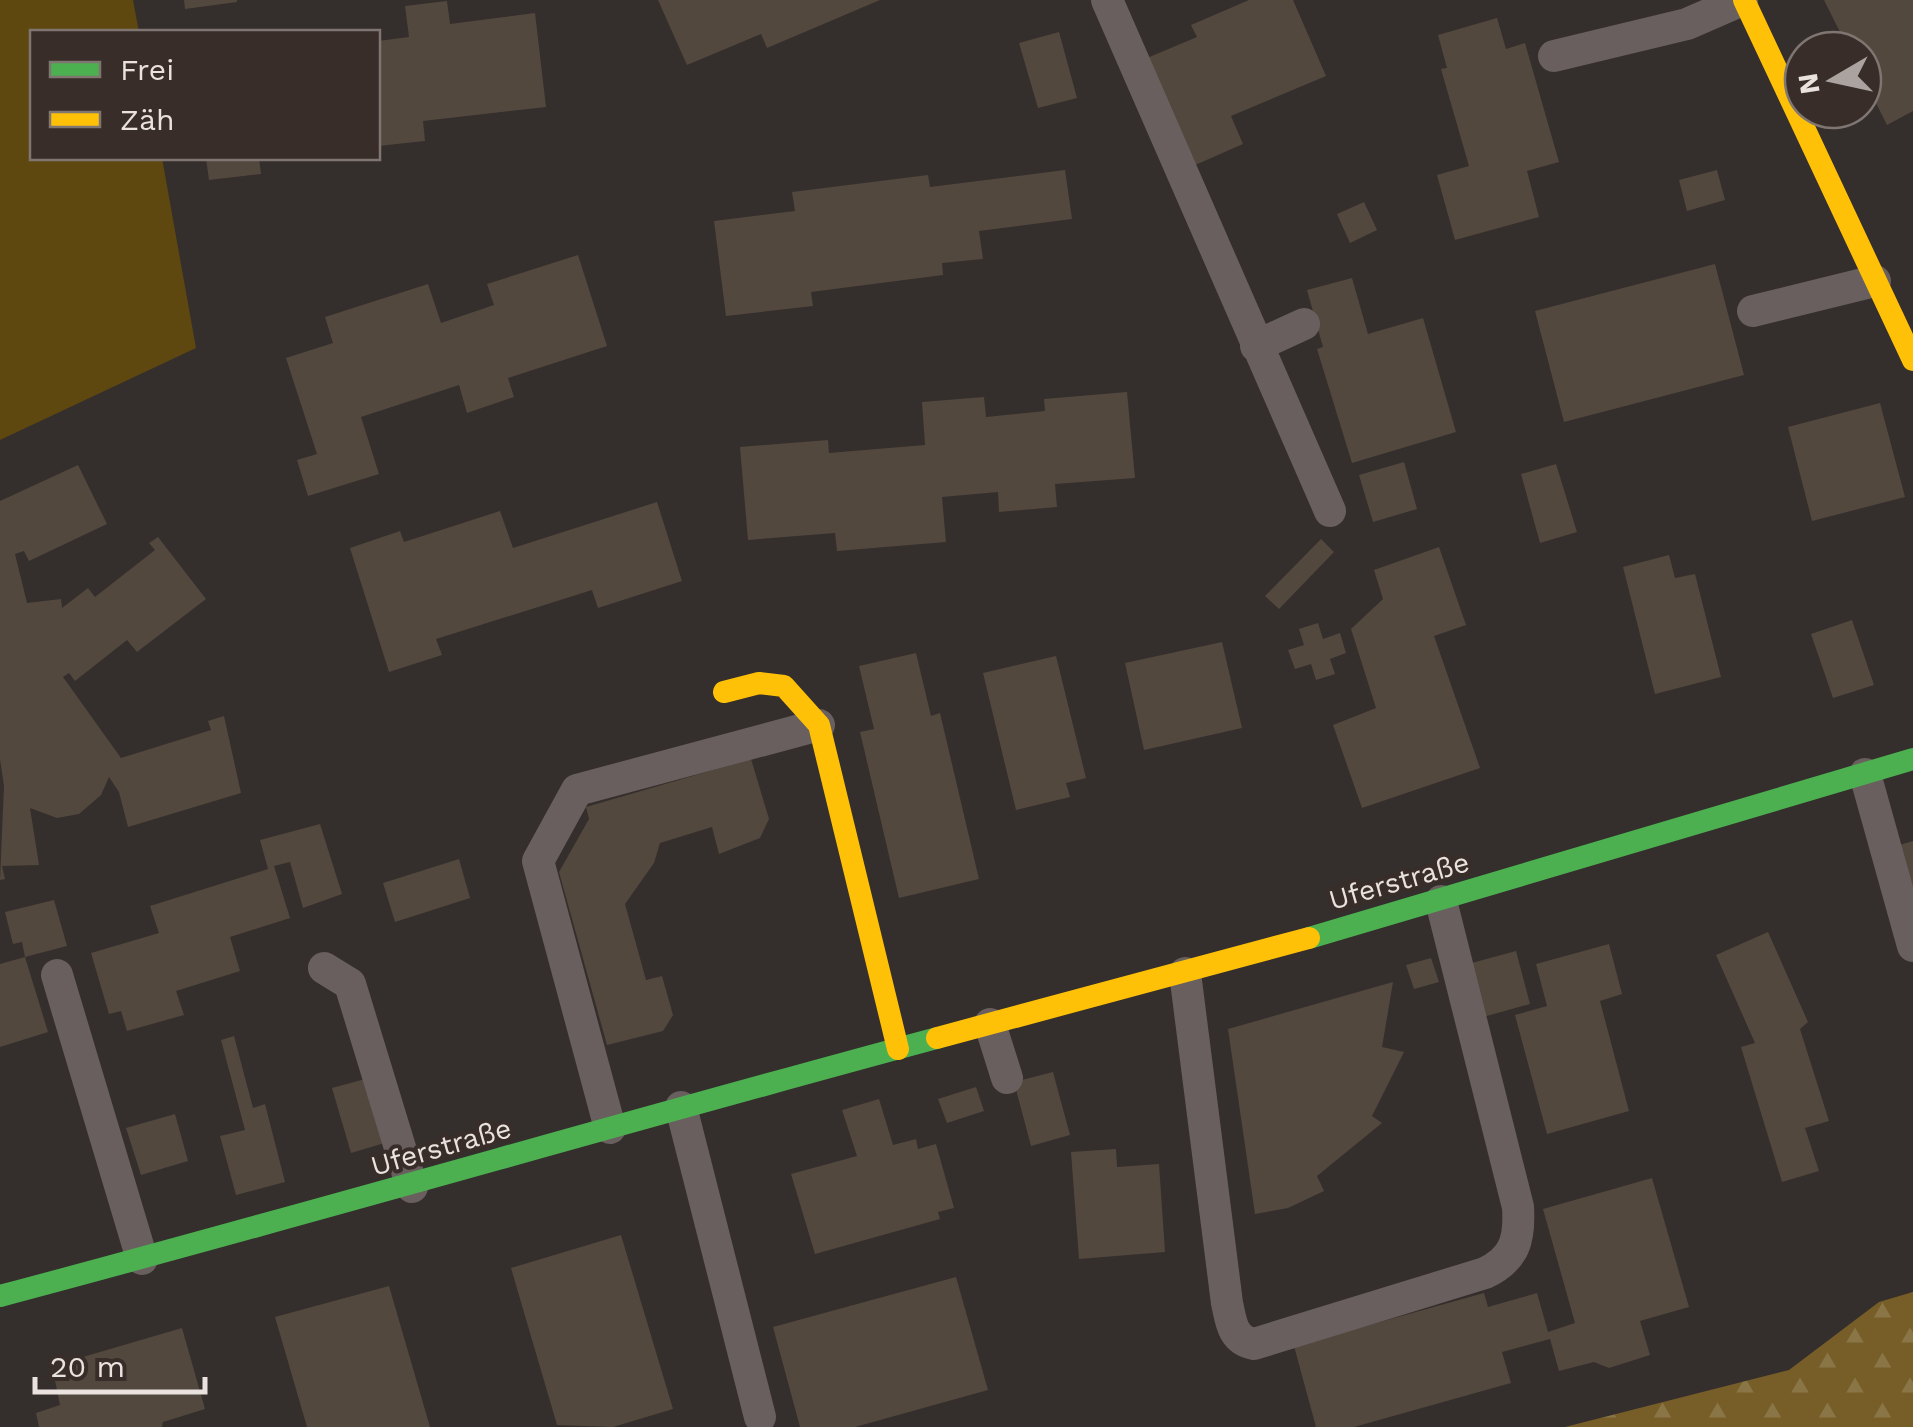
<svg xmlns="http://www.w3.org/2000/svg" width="1913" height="1427" viewBox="0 0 1913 1427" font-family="'Work Sans',sans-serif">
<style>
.forest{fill:url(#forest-firs)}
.park{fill:#5e4810}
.building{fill:#53483e}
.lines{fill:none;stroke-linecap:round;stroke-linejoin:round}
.lane{stroke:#695f5e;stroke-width:32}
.fast{stroke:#4caf50;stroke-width:22}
.slow{stroke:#ffc107;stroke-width:22}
.labels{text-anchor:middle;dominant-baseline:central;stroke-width:8;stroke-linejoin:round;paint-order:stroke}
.street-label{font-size:28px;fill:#eae2df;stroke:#382d28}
</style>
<defs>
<pattern id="forest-firs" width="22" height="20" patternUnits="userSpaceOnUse" patternTransform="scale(2.5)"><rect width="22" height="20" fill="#775e28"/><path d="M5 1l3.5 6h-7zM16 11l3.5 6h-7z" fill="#8a7547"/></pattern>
</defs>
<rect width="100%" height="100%" fill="#342e2c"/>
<path class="forest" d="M1913,1292V1427H1565L1789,1370L1879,1302Z"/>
<path class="park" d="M0,0H133L139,32H32V158H162L196,348L0,440Z"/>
<path class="building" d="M184,0H237V2L185,9Z
M658,0H880L767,48L761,34L687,65Z
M1249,0H1293L1326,76L1231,116L1243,144L1193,166L1147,58L1197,37L1191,25Z
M1824,0H1913V111L1887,125L1863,77V50H1849Z
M447,1L450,24L535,13L546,107L423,121L425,141L378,146V41L409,37L405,6Z
M1497,18L1506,49L1525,43L1559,162L1527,171L1539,217L1455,240L1437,175L1469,166L1441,69L1447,68L1438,35Z
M1059,32L1077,98L1038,108L1019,43Z
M206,158H259L261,174L209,180Z
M1065,170L1072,219L979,231L983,259L942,263L943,275L811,292L813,306L726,316L714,221L795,211L792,192L928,175L930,187Z
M1717,170L1725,200L1687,211L1679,180Z
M1364,202L1377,230L1350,243L1337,214Z
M578,255L607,346L508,378L514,397L467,413L459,385L361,417L379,474L308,496L297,460L317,454L286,358L333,343L325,317L428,284L441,323L494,305L487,284Z
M1715,264L1744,375L1564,422L1535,311Z
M1352,278L1368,334L1423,318L1456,432L1352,463L1317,349L1323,347L1307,290Z
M1127,392L1135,478L1055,484L1057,507L999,512L998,492L942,497L946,542L837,551L835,533L748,540L740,447L828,440L829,453L925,445L922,402L984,397L986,417L1045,411L1044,399Z
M1880,403L1905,497L1812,521L1788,427Z
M1404,462L1417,509L1373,522L1359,475Z
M1556,464L1577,532L1540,543L1521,474Z
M78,465L107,524L29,561L24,551L15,554L27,603L61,599L62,608L88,588L95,597L155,550L149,543L158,537L206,599L137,652L127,640L75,681L69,673L63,677L121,758L211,730L208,721L224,716L241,793L128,827L119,792L109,777L101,795L79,814L57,818L30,808L39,865L2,866L5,879L0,880L4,786L0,759V501Z
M657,502L682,581L598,608L592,590L436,639L442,655L389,672L350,548L400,531L404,542L500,511L513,548Z
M1321,539L1334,552L1279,609L1265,596Z
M1439,547L1466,625L1434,636L1480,768L1362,808L1333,725L1376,708L1351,629L1383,599L1374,570Z
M1669,555L1675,578L1695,574L1721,677L1655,694L1623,567Z
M1852,620L1874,685L1833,698L1811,634Z
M1318,623L1323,639L1340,633L1346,653L1330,659L1335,674L1316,680L1311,664L1295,669L1288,650L1304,645L1299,629Z
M1222,642L1242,728L1144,750L1125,663Z
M916,653L931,716L940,713L979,879L899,898L860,732L874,729L859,666Z
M1056,656L1086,778L1066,783L1070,797L1016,810L983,673Z
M751,759L769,819L760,838L719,854L712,827L660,843L654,863L625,904L646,980L662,976L673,1015L663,1031L607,1045L559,872L589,819L586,807Z
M320,824L342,894L303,908L290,862L274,866L290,918L230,937L240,971L176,991L184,1015L127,1031L121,1011L109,1014L91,953L159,933L150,906L268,869L260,840Z
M1913,841V902L1896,846Z
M459,859L470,898L395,922L383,883Z
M54,900L67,946L25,957L48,1032L0,1047V964L25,957L22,942L13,944L5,912Z
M1768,932L1808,1022L1800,1029L1829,1121L1805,1128L1819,1171L1782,1182L1741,1047L1755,1043L1716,955Z
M1609,944L1622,994L1600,1001L1629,1111L1547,1134L1515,1015L1547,1006L1536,964Z
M1516,951L1530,1004L1483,1017L1468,964Z
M1431,958L1439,982L1414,989L1406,965Z
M1393,982L1382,1047L1404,1052L1372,1116L1382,1123L1317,1176L1324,1191L1288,1208L1255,1214L1228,1029Z
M234,1036L253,1108L265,1104L285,1182L236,1195L220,1136L245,1130L221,1040Z
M1053,1072L1070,1135L1031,1146L1014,1082Z
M369,1078L388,1142L351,1153L332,1088Z
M976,1087L984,1111L947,1123L938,1099Z
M879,1099L893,1145L916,1139L918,1149L936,1144L954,1208L938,1212L940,1219L815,1254L791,1174L857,1156L842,1110Z
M175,1114L188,1161L141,1175L126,1128Z
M1116,1149L1117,1167L1159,1164L1165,1252L1079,1259L1071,1152Z
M1652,1178L1689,1307L1640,1321L1650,1355L1609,1368L1594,1362L1559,1371L1550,1339L1502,1352L1511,1383L1354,1427H1316L1294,1346L1484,1293L1488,1307L1537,1293L1548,1332L1575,1323L1543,1209Z
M621,1235L673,1409L613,1427L557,1425L511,1268Z
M956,1277L988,1390L855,1427H800L773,1327Z
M389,1286L430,1427H307L275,1317Z
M182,1328L205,1409L163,1422L162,1427H39L36,1413L60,1405L52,1366Z"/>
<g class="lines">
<path class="lane" d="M1107,0L1330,511
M1554,56L1687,24L1742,0
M1753,311L1875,281
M1256,346L1304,324
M1865,774L1913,946
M324,968L350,984L412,1187
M1185,973L1227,1303C1231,1321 1232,1340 1254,1344L1485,1273C1515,1259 1520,1239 1518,1207L1441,901
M57,975L142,1259
M990,1024L1007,1078
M681,1107L760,1417
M610,1128L538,861L577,790L819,725"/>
<path class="fast" d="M1309,938L1913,759
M0,1296C313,1213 624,1122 937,1038"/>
<path class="slow" d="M1744,0L1913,360
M724,692L759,683L784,686L819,725L898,1049
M937,1038L1309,938"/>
</g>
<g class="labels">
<g class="street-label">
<text transform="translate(1399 881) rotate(-16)">Uferstraße</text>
<text transform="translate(441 1147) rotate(-16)">Uferstraße</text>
</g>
</g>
<rect x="30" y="30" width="350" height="130" fill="#382d28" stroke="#7f7571" stroke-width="2.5"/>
<rect x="50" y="62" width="50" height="15" fill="#4caf50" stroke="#7f7571" stroke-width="2.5"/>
<text x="120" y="80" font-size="30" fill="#eae2df">Frei</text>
<rect x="50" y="112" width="50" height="15" fill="#ffc107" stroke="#7f7571" stroke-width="2.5"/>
<text x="120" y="130" font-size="30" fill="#eae2df">Zäh</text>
<g transform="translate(1833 80) rotate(261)"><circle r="48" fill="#382d28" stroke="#7f7571" stroke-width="2.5"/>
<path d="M0-8L18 38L0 25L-18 38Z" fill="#aaa3a0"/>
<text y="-15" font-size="28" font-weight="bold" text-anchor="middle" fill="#eae2df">N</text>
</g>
<path d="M35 1377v15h170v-15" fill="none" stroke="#eae2df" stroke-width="5"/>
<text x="50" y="1377" font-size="30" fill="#eae2df" stroke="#382d28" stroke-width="8" paint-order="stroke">20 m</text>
</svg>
